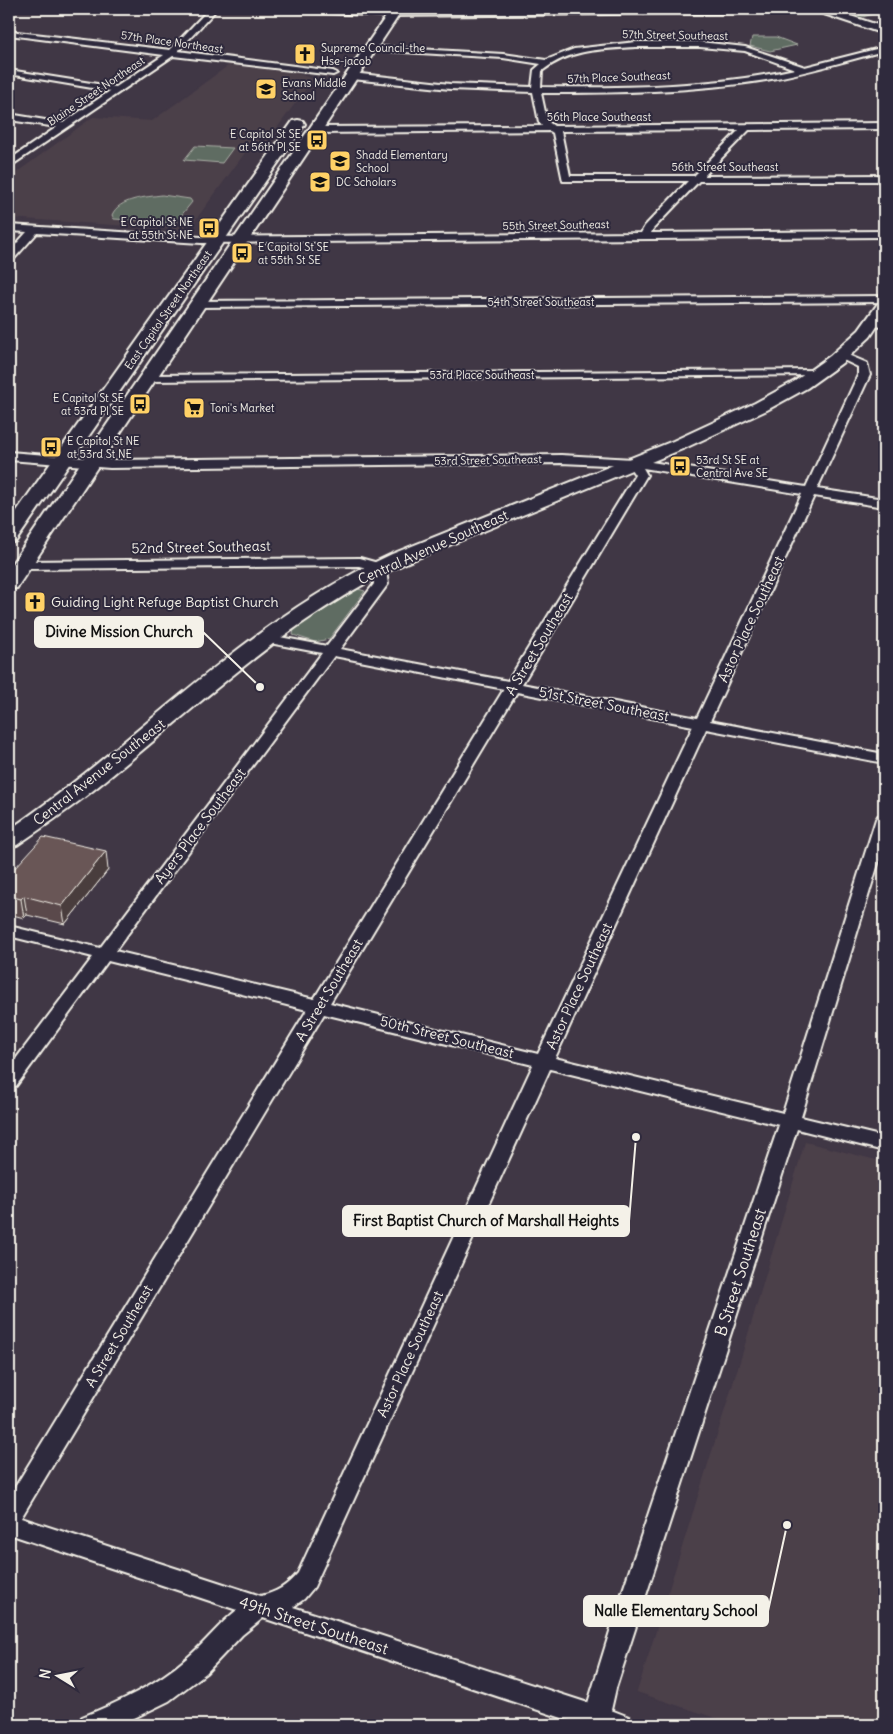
<svg xmlns="http://www.w3.org/2000/svg" width="893" height="1734" viewBox="0 0 893 1734" font-family="Delius,sans-serif">
<style>
.built{fill:#4c404a}
.green{fill:#5f6c62;stroke:#aaaea5}
.lines{fill:none;stroke-linecap:round;stroke-linejoin:round}
.street-casing{stroke:#f4f1e8;stroke-width:4}
.secondary-casing{stroke:#f4f1e8;stroke-width:4}
.primary-casing{stroke:#f4f1e8;stroke-width:4}
.street{fill:#2f2a3d;fill-rule:evenodd}
.secondary{fill:#2f2a3d;fill-rule:evenodd}
.primary{fill:#2f2a3d;fill-rule:evenodd}
.wall{fill:#5a4a4b;stroke:#f4f1e8}
.shaded-wall{fill:#4a3c3d;stroke:#f4f1e8}
.building{fill:#695657;stroke:#f4f1e8}
.labels{text-anchor:middle;dominant-baseline:central;stroke-width:4;stroke-linejoin:round;paint-order:stroke}
.far-street-label{font-size:11px;fill:#f4f1e8;stroke:#2f2a3d}
.far-poi-label{font-size:11px;fill:#f4f1e8;stroke:#2f2a3d;text-anchor:start}
.street-label{font-size:14px;fill:#f4f1e8;stroke:#2f2a3d}
.poi-label{font-size:14px;fill:#f4f1e8;stroke:#2f2a3d;text-anchor:start}
.near-street-label{font-size:16px;fill:#f4f1e8;stroke:#2f2a3d}
.leader{fill:none;stroke:#f4f1e8;stroke-width:2}
.callout-dot{fill:#f4f1e8;stroke:#2f2a3d;stroke-width:2}
.callout{fill:#f4f1e8;stroke:#f4f1e8;stroke-width:2}
.callout-label{font-size:15px;text-anchor:middle;font-weight:bold;fill:#111}
</style>
<rect width="100%" height="100%" fill="#403745"/>
<filter id="ink" filterUnits="userSpaceOnUse"><feTurbulence type="fractalNoise" baseFrequency=".02" numOctaves="2"/><feDisplacementMap in="SourceGraphic" scale="10" xChannelSelector="R" yChannelSelector="G"/><feConvolveMatrix kernelMatrix="1 2 1 2 8 2 1 2 1" color-interpolation-filters="sRGB"/></filter>
<g filter="url(#ink)">
<path class="built" d="M229,65L296,73L313,79L263,147L250,146L188,230L9,218V178L93,117L152,121Z
M805,1142L884,1162V1725H737L637,1692L741,1358Z"/>
<path class="green" d="M834,9H884V11L859,18Z
M752,37H776L797,45L770,51L750,46Z
M195,146L233,148L222,163L184,160Z
M162,195L190,199L192,202L175,223L114,219L112,215C119,198 147,197 162,195Z
M358,589L365,591L329,639L315,642L293,635L294,629Z"/>
<g class="lines">
<g class="street-casing">
<path id="street" d="M209,9H217L178,51L333,71L337,73L333,75L173,56L9,167V160L57,127L9,120V114L63,123L110,91L9,74V70L116,87L164,55L9,35V31L170,50Z
M277,9L393,12L708,9L826,10L822,12L393,16L281,11Z
M636,42H700L745,47L805,67L884,47V51C845,61 806,73 766,80C693,92 615,93 541,93L547,121L554,126L884,123V129L749,130L704,176L884,175V181H699L653,229L651,233L884,231V237L201,243L37,233L13,260L9,261V252L27,232L9,231V225L201,237L641,233L645,226L688,181H563L553,133L550,131L315,133L311,130L315,127L542,126L539,122L533,92L450,89L352,79L348,76L352,73L450,84L532,87L534,70L541,64L503,58L370,50L366,48L367,46L503,54L546,60L574,49ZM636,47H700L745,51L795,69C713,87 625,88 541,87L542,71C569,49 602,49 636,47ZM739,130L694,176H570L561,131Z
M884,296V302L197,307L192,304L197,301Z
M873,321H884V327L869,326L868,324Z
M841,352L867,363L870,375L817,489L884,499V507L814,496L710,721L884,754V763L706,729L555,1058L783,1113L876,819L878,816L884,814V844L801,1117L884,1137V1151L797,1129L616,1688L611,1710L629,1717L632,1725H583L263,1618L242,1635L206,1673L169,1701L120,1725H79L82,1717C120,1702 156,1685 187,1658C205,1643 219,1624 237,1610L9,1534V1497L307,1010L108,961L16,1086L9,1087V1068L93,957L9,936V926L100,948L322,653L259,641L257,638L259,635L264,634L327,646L374,584L373,570L359,566L22,569L15,565L22,561L360,558L385,565L388,584L340,649L508,681L635,475L629,466L561,463L110,468L9,460V452L110,460L561,455L633,459L806,487L858,375V367L837,357L835,355ZM643,468L802,494L697,718L522,684L647,475ZM334,656L504,689L314,999L115,951ZM517,692L693,726L538,1054L330,1003ZM324,1014L533,1065L298,1573C287,1586 277,1592 261,1596L21,1518ZM550,1069L779,1125L619,1602L588,1703L293,1607L304,1599L314,1587Z
M817,370L823,373L821,375L148,381L142,378L148,375Z"/>
</g>
<g class="secondary-casing">
<path id="secondary" d="M813,9H829L884,27V34L815,11Z
M884,300V316L870,337L842,363L807,388L767,410L685,448L406,563C292,615 203,702 106,780C78,803 48,824 17,845L9,847V830C139,741 247,620 392,554L673,441L755,403L795,381L830,356L859,330L879,302Z"/>
</g>
<g class="primary-casing">
<path id="primary" d="M391,9H403L20,583L17,588L9,589V568Z
M298,120L303,121L305,124L16,541L9,543V522L293,121Z"/>
</g>
<use href="#street" class="street"/>
<use href="#secondary" class="secondary"/>
<use href="#primary" class="primary"/>
</g>
<path class="wall" d="M9,867L15,868L108,870L65,924L27,915L24,918L9,914Z"/>
<path class="shaded-wall" d="M106,851L108,870L65,924L62,906Z
M24,896L27,915L24,918L21,899Z"/>
<path class="building" d="M43,837L106,851L62,906L24,896L21,899L9,896V867L15,868Z"/>
</g>
<defs>
<g id="church-square" transform="scale(1.125)"><rect x="-9" y="-9" width="18" height="18" rx="4" fill="#ffd166" stroke="#2f2a3d"/><path d="M-1.2-6h2.4v3.5h3.3v2.4h-3.3V6h-2.4V-.1h-3.3v-2.4h3.3Z" fill="#111"/></g>
<g id="school-square" transform="scale(1.125)"><rect x="-9" y="-9" width="18" height="18" rx="4" fill="#ffd166" stroke="#2f2a3d"/><path d="M0-5L7-2L0 1L-7-2ZM-4 1L0 2.5L4 1V4Q0 6-4 4Z" fill="#111"/></g>
<g id="bus-square" transform="scale(1.125)"><rect x="-9" y="-9" width="18" height="18" rx="4" fill="#ffd166" stroke="#2f2a3d"/><path d="M-5-6H5V4H4V6H2V4H-2V6H-4V4H-5ZM-3.5-4V0h7V-4ZM-3.5 1.2v1.5H-2V1.2ZM2 1.2v1.5H3.5V1.2Z" fill="#111"/></g>
<g id="supermarket-square" transform="scale(1.125)"><rect x="-9" y="-9" width="18" height="18" rx="4" fill="#ffd166" stroke="#2f2a3d"/><path d="M-6-5.5h2.5l.6 2H6L4.5 2H-2.5L-4.4-4H-6ZM-1.5 3.2a1.3 1.3 0 1 0 .1 0ZM3 3.2a1.3 1.3 0 1 0 .1 0Z" fill="#111"/></g>
</defs>
<g fill-rule="evenodd">
<use href="#church-square" x="305" y="54"/>
<use href="#school-square" x="266" y="89"/>
<use href="#bus-square" x="317" y="140"/>
<use href="#school-square" x="340" y="161"/>
<use href="#school-square" x="320" y="182"/>
<use href="#bus-square" x="209" y="228"/>
<use href="#bus-square" x="242" y="253"/>
<use href="#bus-square" x="140" y="404"/>
<use href="#supermarket-square" x="194" y="408"/>
<use href="#bus-square" x="51" y="447"/>
<use href="#bus-square" x="680" y="466"/>
<use href="#church-square" x="35" y="602"/>
</g>
<g class="labels">
<g class="far-street-label">
<text transform="translate(675 35) rotate(1)">57th Street Southeast</text>
<text transform="translate(172 42) rotate(8)">57th Place Northeast</text>
<text transform="translate(619 77) rotate(-2)">57th Place Southeast</text>
<text transform="translate(96 91) rotate(-34)">Blaine Street Northeast</text>
<text x="599" y="117">56th Place Southeast</text>
<text x="725" y="167">56th Street Southeast</text>
<text transform="translate(556 225) rotate(-1)">55th Street Southeast</text>
<text x="541" y="302">54th Street Southeast</text>
<text transform="translate(168 310) rotate(-55)">East Capitol Street Northeast</text>
<text x="482" y="375">53rd Place Southeast</text>
<text transform="translate(488 460) rotate(-1)">53rd Street Southeast</text>
</g>
<g class="far-poi-label">
<text x="321" y="48">Supreme Council-the<tspan x="321" dy="13">Hse-jacob</tspan></text>
<text x="282" y="83">Evans Middle<tspan x="282" dy="13">School</tspan></text>
<text x="301" y="134" text-anchor="end">E Capitol St SE<tspan x="301" dy="13">at 56th Pl SE</tspan></text>
<text x="356" y="155">Shadd Elementary<tspan x="356" dy="13">School</tspan></text>
<text x="336" y="182">DC Scholars</text>
<text x="193" y="222" text-anchor="end">E Capitol St NE<tspan x="193" dy="13">at 55th St NE</tspan></text>
<text x="258" y="247">E Capitol St SE<tspan x="258" dy="13">at 55th St SE</tspan></text>
<text x="124" y="398" text-anchor="end">E Capitol St SE<tspan x="124" dy="13">at 53rd Pl SE</tspan></text>
<text x="210" y="408">Toni's Market</text>
<text x="67" y="441">E Capitol St NE<tspan x="67" dy="13">at 53rd St NE</tspan></text>
<text x="696" y="460">53rd St SE at<tspan x="696" dy="13">Central Ave SE</tspan></text>
</g>
<g class="street-label">
<text transform="translate(201 547) rotate(-1)">52nd Street Southeast</text>
<text transform="translate(433 547) rotate(-24)">Central Avenue Southeast</text>
<text transform="translate(751 619) rotate(-65)">Astor Place Southeast</text>
<text transform="translate(539 644) rotate(-59)">A Street Southeast</text>
<text transform="translate(604 704) rotate(11)">51st Street Southeast</text>
<text transform="translate(99 772) rotate(-38)">Central Avenue Southeast</text>
<text transform="translate(200 826) rotate(-53)">Ayers Place Southeast</text>
<text transform="translate(579 986) rotate(-65)">Astor Place Southeast</text>
<text transform="translate(329 990) rotate(-59)">A Street Southeast</text>
<text transform="translate(447 1037) rotate(14)">50th Street Southeast</text>
<text transform="translate(119 1336) rotate(-59)">A Street Southeast</text>
<text transform="translate(410 1354) rotate(-65)">Astor Place Southeast</text>
</g>
<g class="poi-label">
<text x="51" y="602">Guiding Light Refuge Baptist Church</text>
</g>
<g class="near-street-label">
<text transform="translate(740 1272) rotate(-72)">B Street Southeast</text>
<text transform="translate(314 1625) rotate(18)">49th Street Southeast</text>
</g>
</g>
<path class="leader" d="M260 687L203 632M636 1137L629 1221M787 1525L768 1611"/>
<g class="callout-dot">
<circle cx="260" cy="687" r="5"/>
<circle cx="636" cy="1137" r="5"/>
<circle cx="787" cy="1525" r="5"/>
</g>
<g class="callout">
<rect x="35" y="617" width="168" height="30" rx="5"/>
<rect x="343" y="1206" width="286" height="30" rx="5"/>
<rect x="584" y="1596" width="184" height="30" rx="5"/>
</g>
<g class="callout-label">
<text x="119" y="637">Divine Mission Church</text>
<text x="486" y="1226">First Baptist Church of Marshall Heights</text>
<text x="676" y="1616">Nalle Elementary School</text>
</g>
<rect width="893" height="1734" fill="none" stroke="#2f2a3d" stroke-width="30"/>
<rect x="15" y="15" width="863" height="1704" fill="none" stroke="#f4f1e8" stroke-width="2" filter="url(#ink)"/>
<g transform="translate(58 1676) rotate(280)" stroke="#2f2a3d" stroke-width="4" paint-order="stroke">
<path d="M0-4L9 19L0 12L-9 19Z" fill="#f4f1e8"/>
<text y="-8" font-size="14" font-weight="bold" text-anchor="middle" fill="#f4f1e8">N</text>
</g>
</svg>
